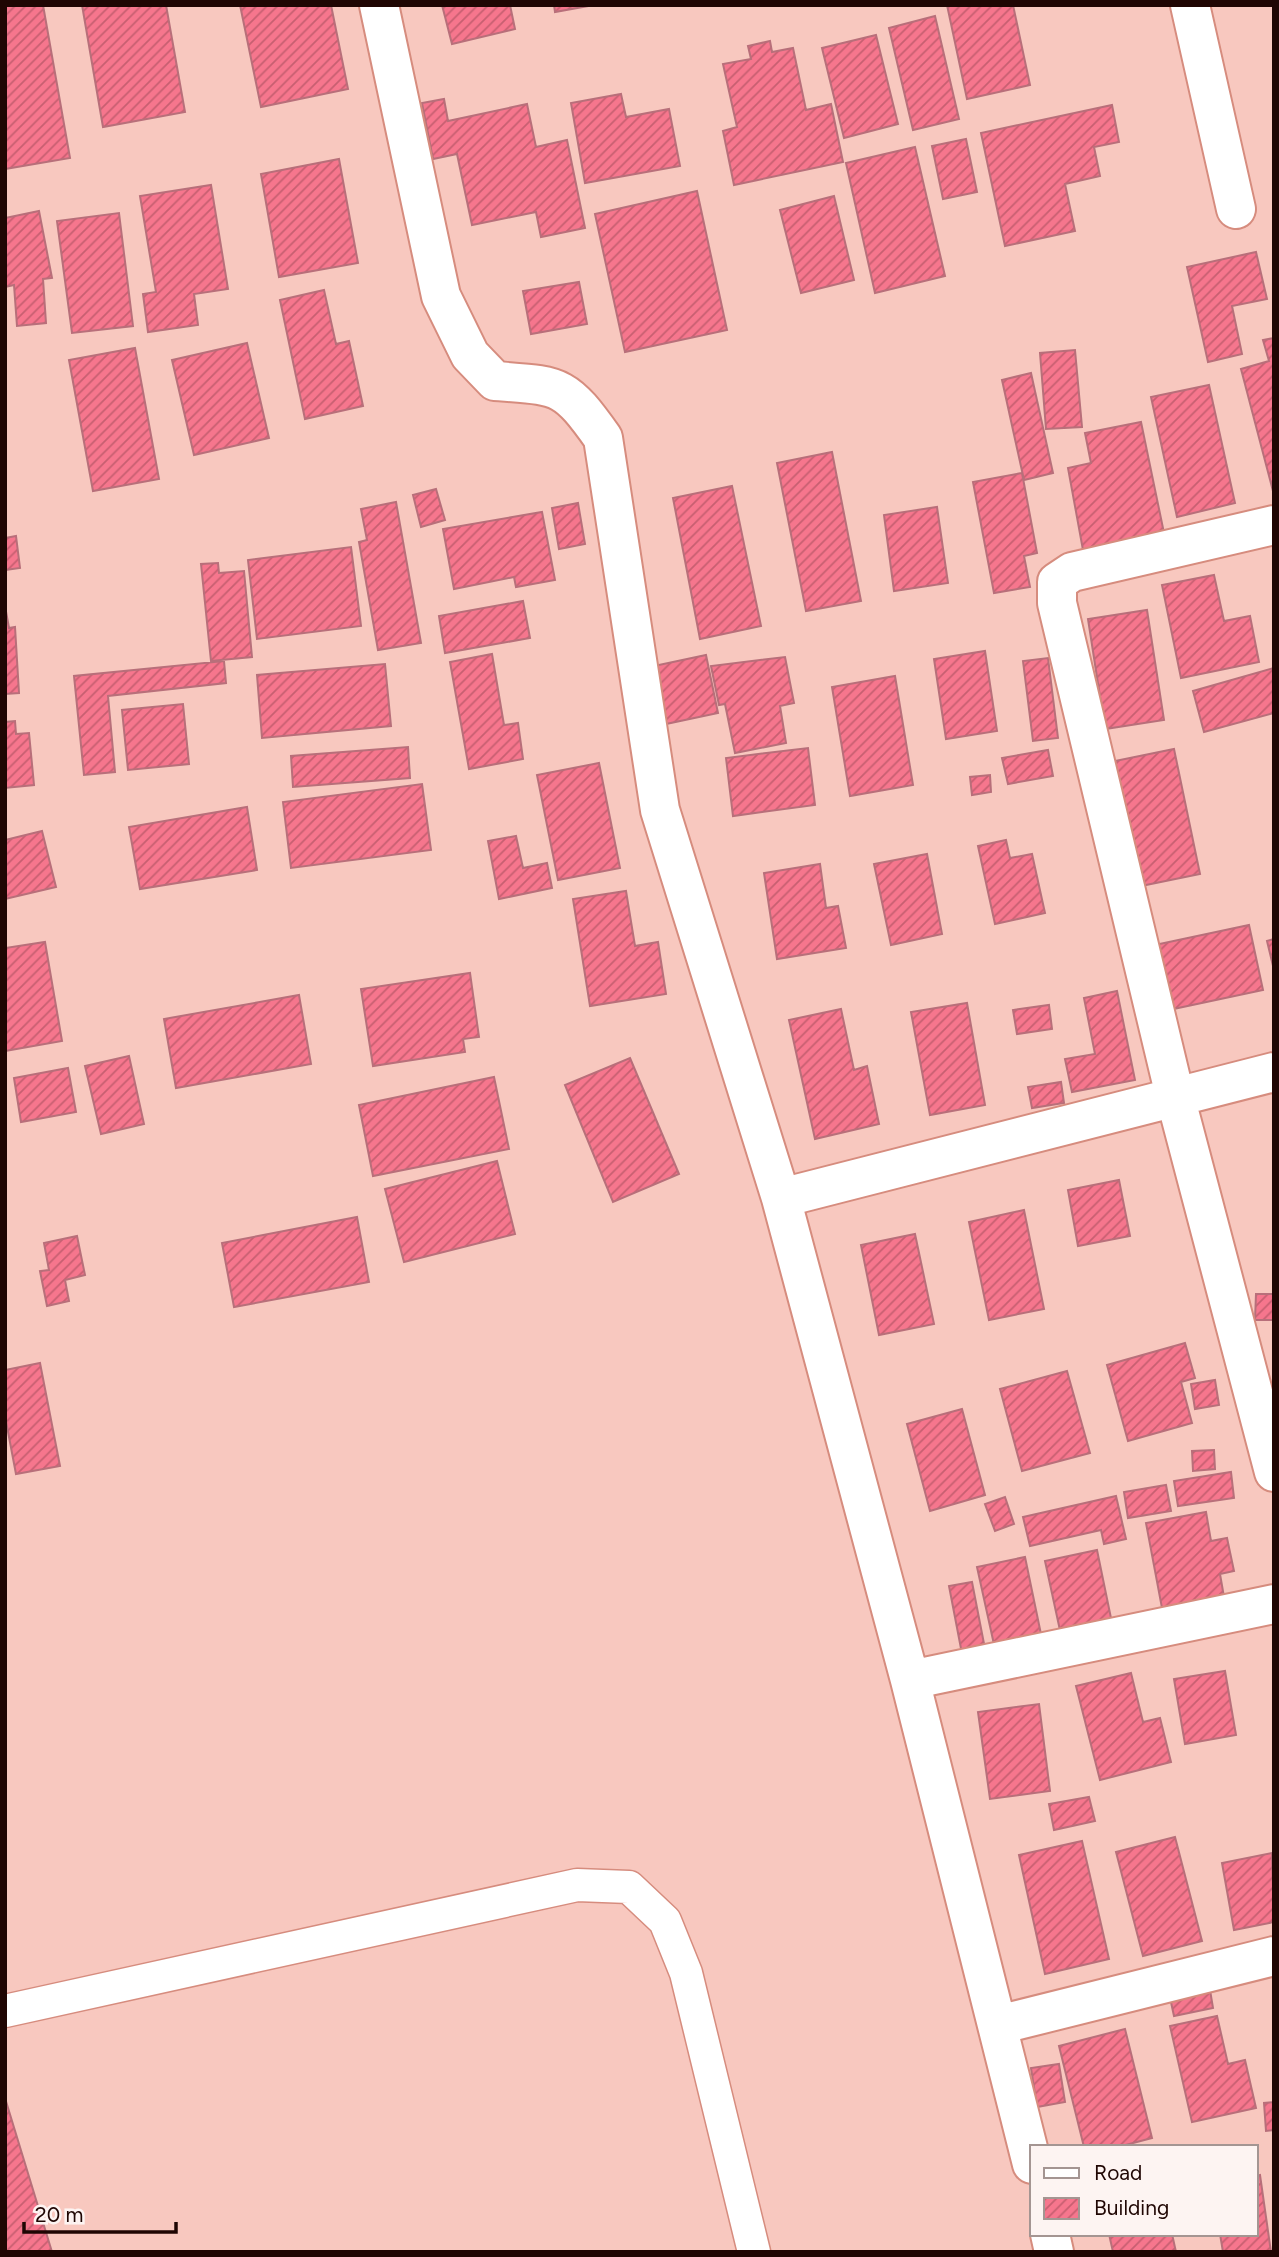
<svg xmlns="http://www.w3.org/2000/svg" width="1279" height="2257" viewBox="0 0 1279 2257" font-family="Figtree,sans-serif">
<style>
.building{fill:url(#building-hatch);stroke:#b86f7a;stroke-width:2}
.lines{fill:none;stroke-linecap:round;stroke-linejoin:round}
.lane-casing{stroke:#d68c7e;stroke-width:35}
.street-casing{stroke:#d68c7e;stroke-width:42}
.lane{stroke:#fff;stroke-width:32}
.street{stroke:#fff;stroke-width:38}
</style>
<defs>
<pattern id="building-hatch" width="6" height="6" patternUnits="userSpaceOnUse" patternTransform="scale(1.75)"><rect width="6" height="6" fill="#f6768d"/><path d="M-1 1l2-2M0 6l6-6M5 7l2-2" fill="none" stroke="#c75f71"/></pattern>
</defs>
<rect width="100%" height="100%" fill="#f8c8bf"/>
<path class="building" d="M5,5H43L70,158L5,169Z
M82,5H166L185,112L103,127Z
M240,5H331L348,89L261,107Z
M442,5H510L515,29L452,44Z
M554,5H594L555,12Z
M947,5H1013L1030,85L967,99Z
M935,16L959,119L913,130L889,28Z
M876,35L898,124L844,138L822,48Z
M770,41L772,52L793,48L806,110L831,104L843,162L734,185L723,131L737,127L723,64L751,59L748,46Z
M621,94L626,117L669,109L680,166L585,183L571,103Z
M444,99L448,121L527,104L536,147L567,140L585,228L541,237L536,212L472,225L457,154L433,159L422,103Z
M1112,105L1119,142L1094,147L1100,176L1065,184L1075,231L1005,246L981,133Z
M966,139L977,192L943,199L932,146Z
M915,147L945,276L875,293L846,163Z
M339,159L358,263L279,277L261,174Z
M211,185L228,289L194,294L198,325L148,332L143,294L156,292L140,196Z
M697,191L727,330L625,352L595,214Z
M834,196L854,280L801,293L780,210Z
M39,211L52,278L43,279L46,323L17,326L14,285L5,287V218Z
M119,213L133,326L72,333L57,221Z
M1256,252L1267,299L1232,306L1242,354L1208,362L1187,267Z
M579,282L587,324L531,334L523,291Z
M324,290L336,344L349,341L363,406L305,419L280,300Z
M1274,338V495L1241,369L1269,361L1263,340Z
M247,343L269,438L194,455L172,360Z
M135,348L159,479L93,491L69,360Z
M1075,350L1082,427L1046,429L1040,353Z
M1031,373L1053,473L1024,480L1002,380Z
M1209,385L1235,503L1177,517L1151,397Z
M1141,422L1164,533L1083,550L1068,468L1091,463L1085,433Z
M832,452L861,601L806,611L777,463Z
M1022,473L1037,553L1024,556L1030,587L994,593L973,482Z
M732,486L761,626L700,639L673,498Z
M436,489L445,520L421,527L413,495Z
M396,502L421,643L378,650L359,542L367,540L361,509Z
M578,503L585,544L559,549L552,508Z
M937,507L948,583L894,591L884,515Z
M542,512L555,580L516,587L514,577L454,589L443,529Z
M16,536L20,568L5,570V538Z
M351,547L361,626L257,639L248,560Z
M218,563L219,573L244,571L252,657L211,661L201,564Z
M1214,575L1224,621L1250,616L1259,662L1181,678L1162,585Z
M523,601L530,638L445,653L439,616Z
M5,606L9,628L15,627L19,693L5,694Z
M1147,610L1164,720L1105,729L1088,619Z
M985,651L997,731L946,739L934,659Z
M492,654L504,725L518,723L523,759L469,769L450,662Z
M706,655L718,713L666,724L654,666Z
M785,657L794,703L780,706L786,743L735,753L725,704L719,705L711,666Z
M1048,658L1058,738L1033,741L1023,661Z
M224,661L226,683L108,696L115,772L84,775L74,676Z
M385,664L391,726L262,738L257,675Z
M1274,668V713L1204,732L1193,691Z
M895,676L913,785L850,796L832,687Z
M183,704L189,764L128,770L122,710Z
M15,721L16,734L29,733L34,785L5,788V722Z
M408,747L410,778L293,787L291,756Z
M808,748L815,805L733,816L726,758Z
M1174,749L1200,874L1141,886L1115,761Z
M1048,750L1053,776L1008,784L1002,758Z
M599,763L620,868L558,880L537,775Z
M990,775L991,792L972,795L970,777Z
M422,784L431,850L291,868L283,802Z
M247,807L257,870L140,889L129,827Z
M42,831L56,887L5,899V840Z
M516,836L523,868L547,863L552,888L499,899L488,841Z
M1006,840L1010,858L1032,854L1045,913L995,924L978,846Z
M927,854L942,934L891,945L874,864Z
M820,864L826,908L838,906L846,948L777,959L764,873Z
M626,891L635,946L658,942L666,994L590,1006L573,899Z
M1249,925L1263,990L1164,1011L1150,946Z
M1274,939V970L1267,941Z
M45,942L62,1041L5,1051V948Z
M470,973L479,1037L463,1039L465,1052L373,1066L361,989Z
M1117,991L1135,1080L1072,1092L1065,1059L1095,1054L1084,998Z
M299,995L311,1064L176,1088L164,1019Z
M967,1003L985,1105L930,1115L911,1012Z
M1049,1005L1052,1029L1017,1034L1013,1010Z
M841,1009L854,1070L867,1066L879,1124L815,1139L789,1020Z
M129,1056L144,1124L101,1134L85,1066Z
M630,1058L679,1174L613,1202L565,1085Z
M68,1068L76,1112L21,1122L14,1078Z
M494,1077L509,1149L373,1176L359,1105Z
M1061,1082L1064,1103L1032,1108L1028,1087Z
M497,1161L515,1234L404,1262L385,1189Z
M1119,1180L1130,1236L1078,1246L1068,1190Z
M1024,1210L1044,1309L989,1320L969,1222Z
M357,1217L369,1282L234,1307L222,1243Z
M915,1234L934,1324L879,1335L861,1245Z
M77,1236L85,1275L65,1280L69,1301L47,1306L40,1271L49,1270L44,1243Z
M1256,1294H1274V1320H1255Z
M1185,1343L1195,1378L1181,1382L1192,1423L1128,1441L1107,1365Z
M40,1363L60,1466L16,1474L5,1416V1370Z
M1067,1371L1090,1453L1022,1471L1000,1389Z
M1215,1380L1219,1405L1195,1409L1191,1384Z
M962,1409L985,1495L930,1511L907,1424Z
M1214,1450L1215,1469L1193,1471L1192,1451Z
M1231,1472L1234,1498L1178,1506L1174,1481Z
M1166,1485L1171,1511L1128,1518L1124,1492Z
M1116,1496L1126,1539L1104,1544L1101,1530L1030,1546L1023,1517Z
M1005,1497L1014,1524L995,1531L985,1504Z
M1206,1512L1211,1541L1227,1538L1234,1571L1220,1574L1224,1597L1162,1608L1146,1523Z
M1097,1550L1112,1623L1061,1635L1045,1561Z
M1025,1557L1042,1639L995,1649L977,1567Z
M972,1582L986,1654L963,1659L949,1586Z
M1225,1671L1236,1735L1185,1744L1174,1679Z
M1131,1673L1143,1722L1160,1718L1171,1762L1100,1780L1076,1686Z
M1039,1704L1050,1791L990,1799L978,1712Z
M1089,1797L1095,1821L1054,1830L1049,1804Z
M1175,1837L1202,1941L1143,1956L1116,1852Z
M1082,1841L1109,1959L1045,1974L1019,1855Z
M1272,1853L1274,1922L1234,1930L1222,1863Z
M1209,1984L1213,2008L1174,2016L1169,1993Z
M1217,2016L1228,2064L1245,2060L1256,2108L1192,2122L1170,2026Z
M1125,2029L1152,2138L1118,2147H1084L1059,2046Z
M1059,2064L1065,2102L1037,2107L1031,2068Z
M5,2098L52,2252H5Z
M1274,2102V2130L1266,2131L1264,2103Z
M1260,2175L1271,2252H1223L1220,2234H1256V2176Z
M1109,2234H1172L1176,2252H1113Z"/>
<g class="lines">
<g class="lane-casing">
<path id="lane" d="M5,2011L577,1885L629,1887L665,1921L686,1973L754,2252"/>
</g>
<g class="street-casing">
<path id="street" d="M379,5L441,296L470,355L495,381C560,386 564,383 603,438L660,810L781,1198L910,1680L1032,2164
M1190,5L1236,209
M1274,525L1072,572L1057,582V603L1175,1096L1274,1472
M781,1198L1274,1072
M910,1680L1274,1604
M998,2025L1274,1956
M1050,2234L1054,2252"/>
</g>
<use href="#lane" class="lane"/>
<use href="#street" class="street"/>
</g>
<rect width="1279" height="2257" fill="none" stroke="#1f0603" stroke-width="14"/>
<rect x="1030" y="2145" width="228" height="91" fill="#fdf4f2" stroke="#a49592" stroke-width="2"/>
<rect x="1044" y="2168" width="35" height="10" fill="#ffffff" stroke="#a49592" stroke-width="2"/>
<text x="1094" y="2180" font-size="21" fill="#1f0603">Road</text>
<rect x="1044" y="2198" width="35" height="21" fill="url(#building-hatch)" stroke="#a49592" stroke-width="2"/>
<text x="1094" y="2215" font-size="21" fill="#1f0603">Building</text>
<path d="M24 2222v10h152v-10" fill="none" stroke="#1f0603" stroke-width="3.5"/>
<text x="35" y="2222" font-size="21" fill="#1f0603" stroke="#fdf4f2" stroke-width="5" paint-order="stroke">20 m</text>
</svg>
